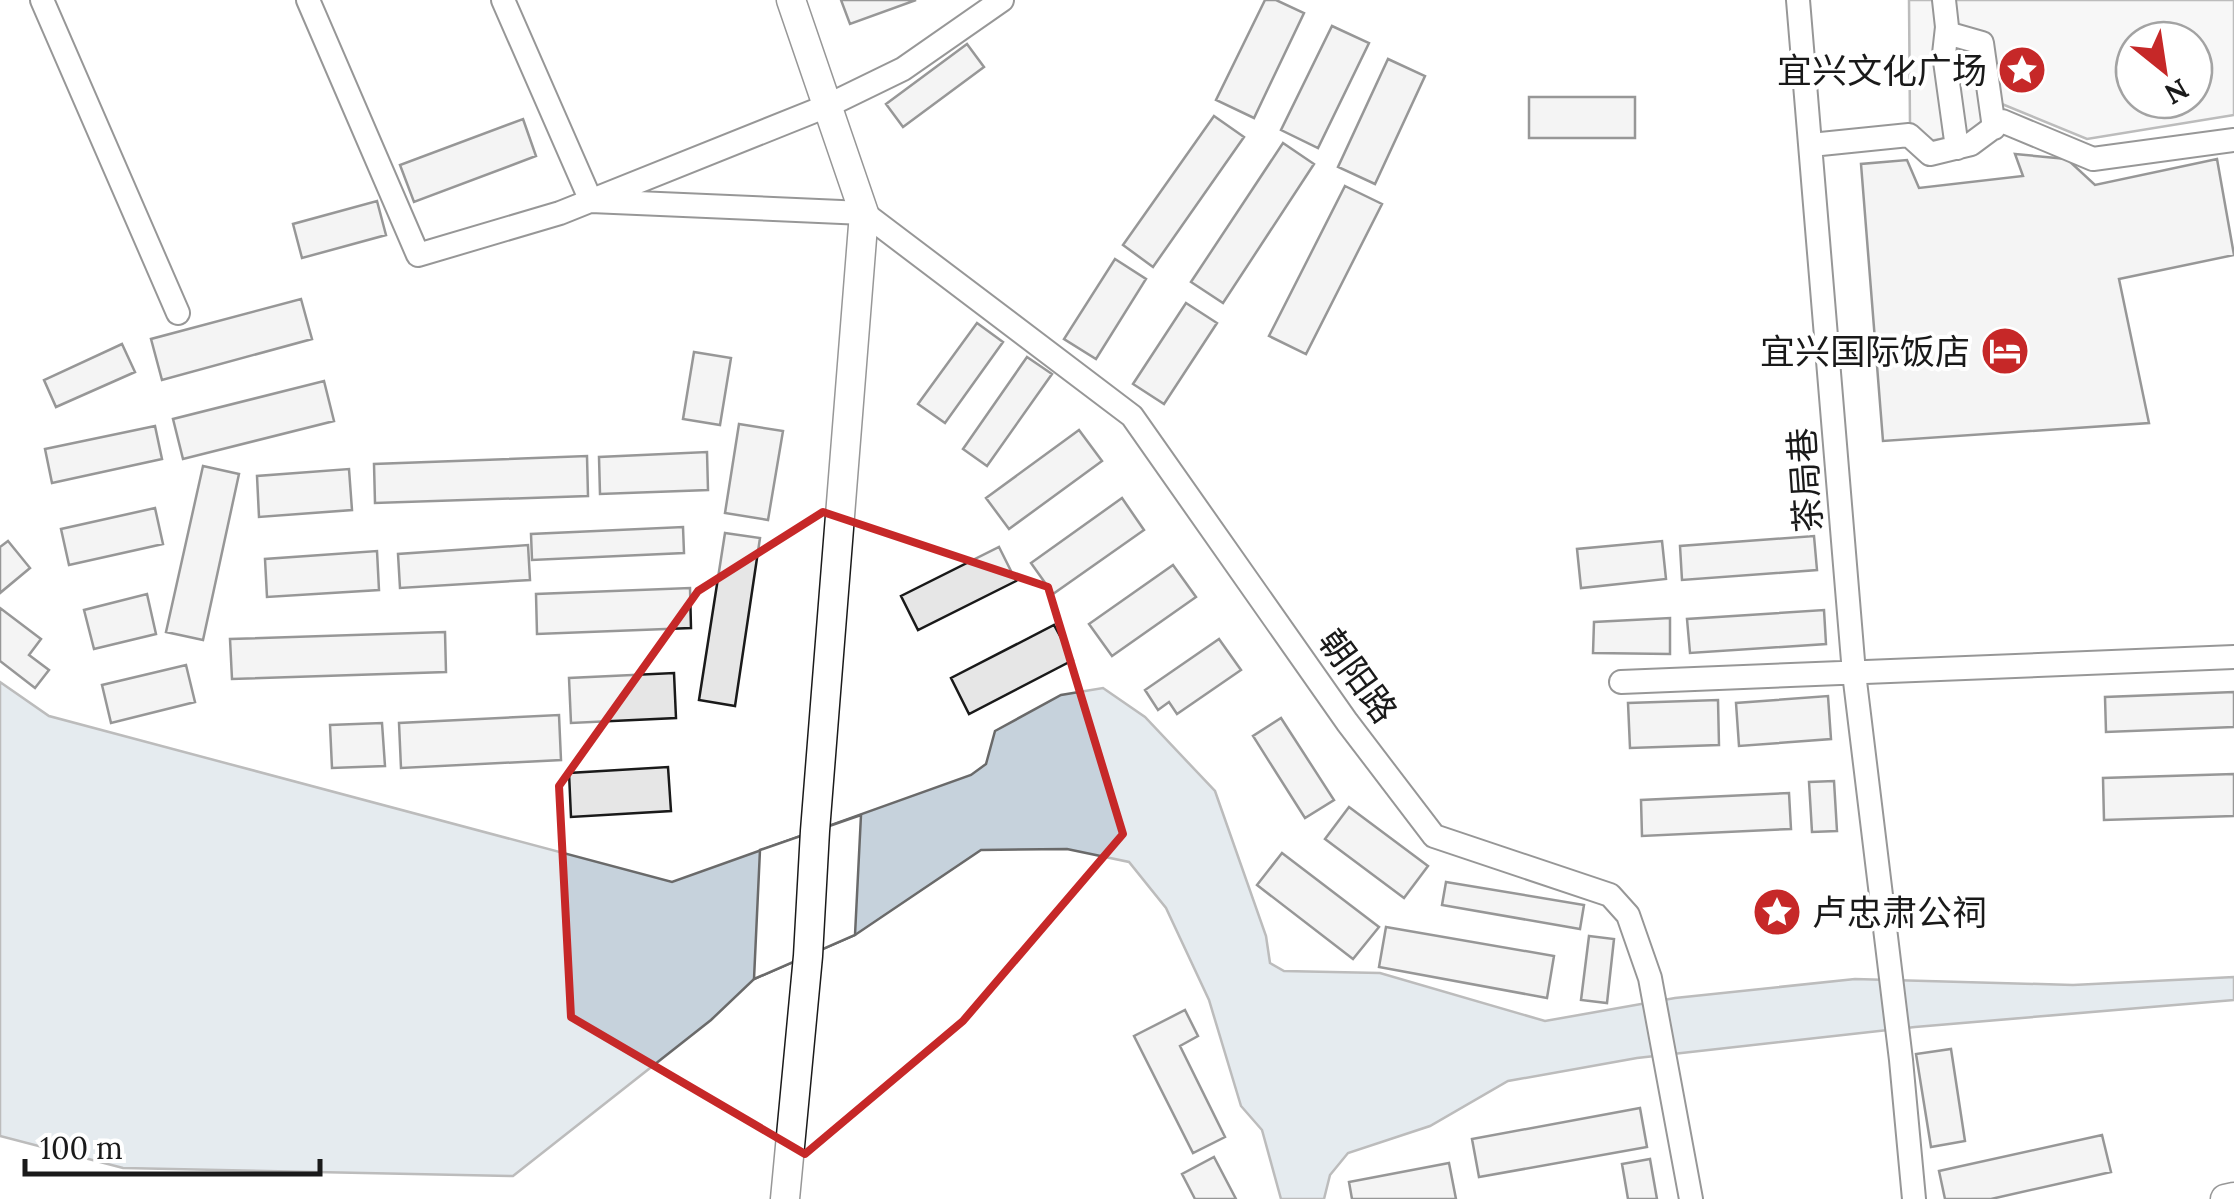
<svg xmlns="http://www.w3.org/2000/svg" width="2234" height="1199" viewBox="0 0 2234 1199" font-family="Lora,'Noto Sans SC',serif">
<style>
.parking{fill:#ededed;stroke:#6a6a6a;stroke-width:2.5;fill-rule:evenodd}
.water{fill:#c6d2dc;stroke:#6a6a6a;stroke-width:2.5}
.pier{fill:#fff;stroke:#6a6a6a;stroke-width:2.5}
.building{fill:#e6e6e6;stroke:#1a1a1a;stroke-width:2.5}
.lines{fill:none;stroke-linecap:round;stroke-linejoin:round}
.minor-casing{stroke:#1a1a1a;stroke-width:26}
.major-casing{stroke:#1a1a1a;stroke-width:31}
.minor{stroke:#fff;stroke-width:22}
.major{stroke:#fff;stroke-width:28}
.marked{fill:none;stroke:#c62828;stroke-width:8;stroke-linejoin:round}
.labels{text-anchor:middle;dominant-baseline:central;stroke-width:8;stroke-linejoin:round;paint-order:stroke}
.poi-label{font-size:35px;fill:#1a1a1a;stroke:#fff;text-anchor:end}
.street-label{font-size:35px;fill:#1a1a1a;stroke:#fff}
</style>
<rect width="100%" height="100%" fill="#fff"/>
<path class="parking" d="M1909,0H2234V115L2087,139L2002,104L1967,134L1930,141L1910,125ZM2134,40H2194V100H2134Z"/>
<path class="water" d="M0,682L49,716L672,882L971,775L986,764L995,731L1061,695L1103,688L1145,717L1215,791L1266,936L1270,963L1284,971L1380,973L1545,1021L1675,998L1855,979L2073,985L2234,977V1000L1915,1027L1637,1058L1508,1081L1430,1126L1348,1153L1330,1175L1324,1199H1281L1262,1130L1241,1106L1209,1000L1166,908L1129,862L1067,849L981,850L855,935L754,979L711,1020L513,1176L123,1168L0,1136Z"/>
<path class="pier" d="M861,815L855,935L754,979L760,850Z"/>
<path class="building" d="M841,0H916L850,24Z
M1265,0H1276L1304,13L1254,118L1216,100Z
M1332,26L1369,43L1318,148L1281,130Z
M967,44L984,67L903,127L886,104Z
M1388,59L1425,76L1375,184L1338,167Z
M1529,97H1635V138H1529Z
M1214,116L1244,137L1153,267L1123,245Z
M523,119L536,156L414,202L400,165Z
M1283,143L1314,164L1223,303L1191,282Z
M2015,154L2067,159L2095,185L2217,159L2234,255L2119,279L2149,423L1883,441L1861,164L1907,160L1919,188L2023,176Z
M1345,186L1382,204L1306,354L1269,336Z
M377,201L386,235L302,258L293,224Z
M1115,259L1146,279L1096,359L1064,339Z
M301,299L312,339L162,380L151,339Z
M1186,303L1217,323L1164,404L1133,384Z
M977,323L1003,342L945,423L918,404Z
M122,344L135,372L56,407L44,380Z
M694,352L731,358L720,425L683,419Z
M1027,357L1052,374L987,466L963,449Z
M324,381L334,421L183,459L173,419Z
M739,424L783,431L768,520L725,513Z
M155,426L162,459L52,483L45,449Z
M1079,430L1102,461L1009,529L986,498Z
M707,452L708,490L600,494L599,457Z
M587,456L588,496L375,503L374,464Z
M203,466L239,474L203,640L166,632Z
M349,469L352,510L259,517L257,476Z
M1122,498L1144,530L1053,594L1031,563Z
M155,508L163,544L69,565L61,529Z
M683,527L684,553L532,560L531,534Z
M725,533L760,538L735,706L699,700Z
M1814,536L1817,570L1682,580L1680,546Z
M8,541L30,568L0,593V547Z
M1662,541L1666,579L1581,588L1577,549Z
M528,545L530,580L400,588L398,554Z
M999,547L1016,581L918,630L901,596Z
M377,551L379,590L267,597L265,559Z
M1173,565L1196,597L1112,656L1089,624Z
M690,588L691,628L537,634L536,594Z
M147,594L156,634L94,649L84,610Z
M0,608L41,639L29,655L49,670L35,688L0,661Z
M1824,610L1826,644L1690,653L1687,619Z
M1670,618V654L1593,653L1594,622Z
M1054,625L1073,660L969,714L951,678Z
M445,632L446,672L232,679L230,639Z
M1219,639L1241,670L1177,714L1169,702L1158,710L1145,690Z
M186,665L195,702L111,723L102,685Z
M674,673L676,718L571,723L569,678Z
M2234,692V727L2106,732L2105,697Z
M1828,696L1831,739L1739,746L1736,703Z
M1718,700L1719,745L1630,748L1628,703Z
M559,715L561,760L401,768L399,723Z
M1281,718L1334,800L1305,818L1253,736Z
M382,723L385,766L332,768L330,725Z
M668,767L671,811L571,817L569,773Z
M2234,774V816L2104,820L2103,778Z
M1834,781L1837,831L1812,832L1809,782Z
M1789,793L1791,829L1642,836L1641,800Z
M1349,807L1428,866L1404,898L1325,839Z
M1282,853L1379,927L1353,959L1257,885Z
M1446,882L1584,905L1580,929L1442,905Z
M1386,927L1554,956L1547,998L1379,967Z
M1589,936L1614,939L1607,1003L1581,1000Z
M1185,1010L1198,1036L1180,1046L1225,1137L1193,1153L1134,1036Z
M1951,1049L1965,1141L1931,1147L1916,1054Z
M1640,1108L1647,1147L1479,1177L1472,1139Z
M2102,1135L2111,1172L1991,1199H1945L1939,1171Z
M1214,1157L1236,1199H1195L1182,1174Z
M1650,1159L1657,1199H1628L1622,1164Z
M1449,1163L1456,1199H1352L1349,1182Z"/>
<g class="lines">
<g class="minor-casing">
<path id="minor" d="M42,0L178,313
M308,0L418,255L560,213L827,106L903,69L1002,0
M503,0L591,201L864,213L1132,416L1347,722L1434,836L1610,895L1628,915L1650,978L1691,1199
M1798,0L1854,673L1901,1060L1914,1199
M1944,0L1947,27L1944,54L1957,148
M1947,33L1982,43L1994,128
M1811,145L1909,135L1930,154L1971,144L2002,121L2093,159L2234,140
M1621,682L2234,657"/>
</g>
<g class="major-casing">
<path id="major" d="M785,1199L808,956L815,831L864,213L791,0
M2225,1199L2234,1197"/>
</g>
<use href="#minor" class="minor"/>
<use href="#major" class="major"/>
</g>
<path d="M0 0H2234V1199H0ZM823,512L1048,587L1123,834L963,1021L805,1154L571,1017L559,786L698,591Z" fill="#fff" fill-opacity=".55" fill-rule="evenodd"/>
<path class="marked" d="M823,512L1048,587L1123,834L963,1021L805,1154L571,1017L559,786L698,591Z"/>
<defs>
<g id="sight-disc" transform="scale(2.5)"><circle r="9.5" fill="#c62828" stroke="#fff"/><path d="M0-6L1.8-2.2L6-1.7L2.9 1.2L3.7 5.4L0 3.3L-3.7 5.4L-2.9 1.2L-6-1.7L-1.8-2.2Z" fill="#fff"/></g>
<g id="hotel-disc" transform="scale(2.5)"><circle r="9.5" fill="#c62828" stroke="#fff"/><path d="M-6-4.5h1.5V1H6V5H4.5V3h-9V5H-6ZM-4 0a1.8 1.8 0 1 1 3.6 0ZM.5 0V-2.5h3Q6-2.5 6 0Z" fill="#fff"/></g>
</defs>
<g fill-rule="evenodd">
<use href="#sight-disc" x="2022" y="70"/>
<use href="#hotel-disc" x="2005" y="351"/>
<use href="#sight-disc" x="1777" y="912"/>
</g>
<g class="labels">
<g class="poi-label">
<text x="1987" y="70">宜兴文化广场</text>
<text x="1970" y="351">宜兴国际饭店</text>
<text x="1812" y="912" text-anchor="start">卢忠肃公祠</text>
</g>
<g class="street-label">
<text transform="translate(1805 480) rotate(-94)">茶局巷</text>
<text transform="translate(1358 676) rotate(54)">朝阳路</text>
</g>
</g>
<g transform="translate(2164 70) rotate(150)"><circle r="48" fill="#ffffff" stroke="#a3a3a3" stroke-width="2.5"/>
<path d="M0-8L18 38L0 25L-18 38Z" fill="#c62828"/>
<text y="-15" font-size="28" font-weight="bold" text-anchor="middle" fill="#1a1a1a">N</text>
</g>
<path d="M25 1159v15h295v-15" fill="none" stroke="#1a1a1a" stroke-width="5"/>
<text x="40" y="1159" font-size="30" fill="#1a1a1a" stroke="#ffffff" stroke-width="8" paint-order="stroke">100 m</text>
</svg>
